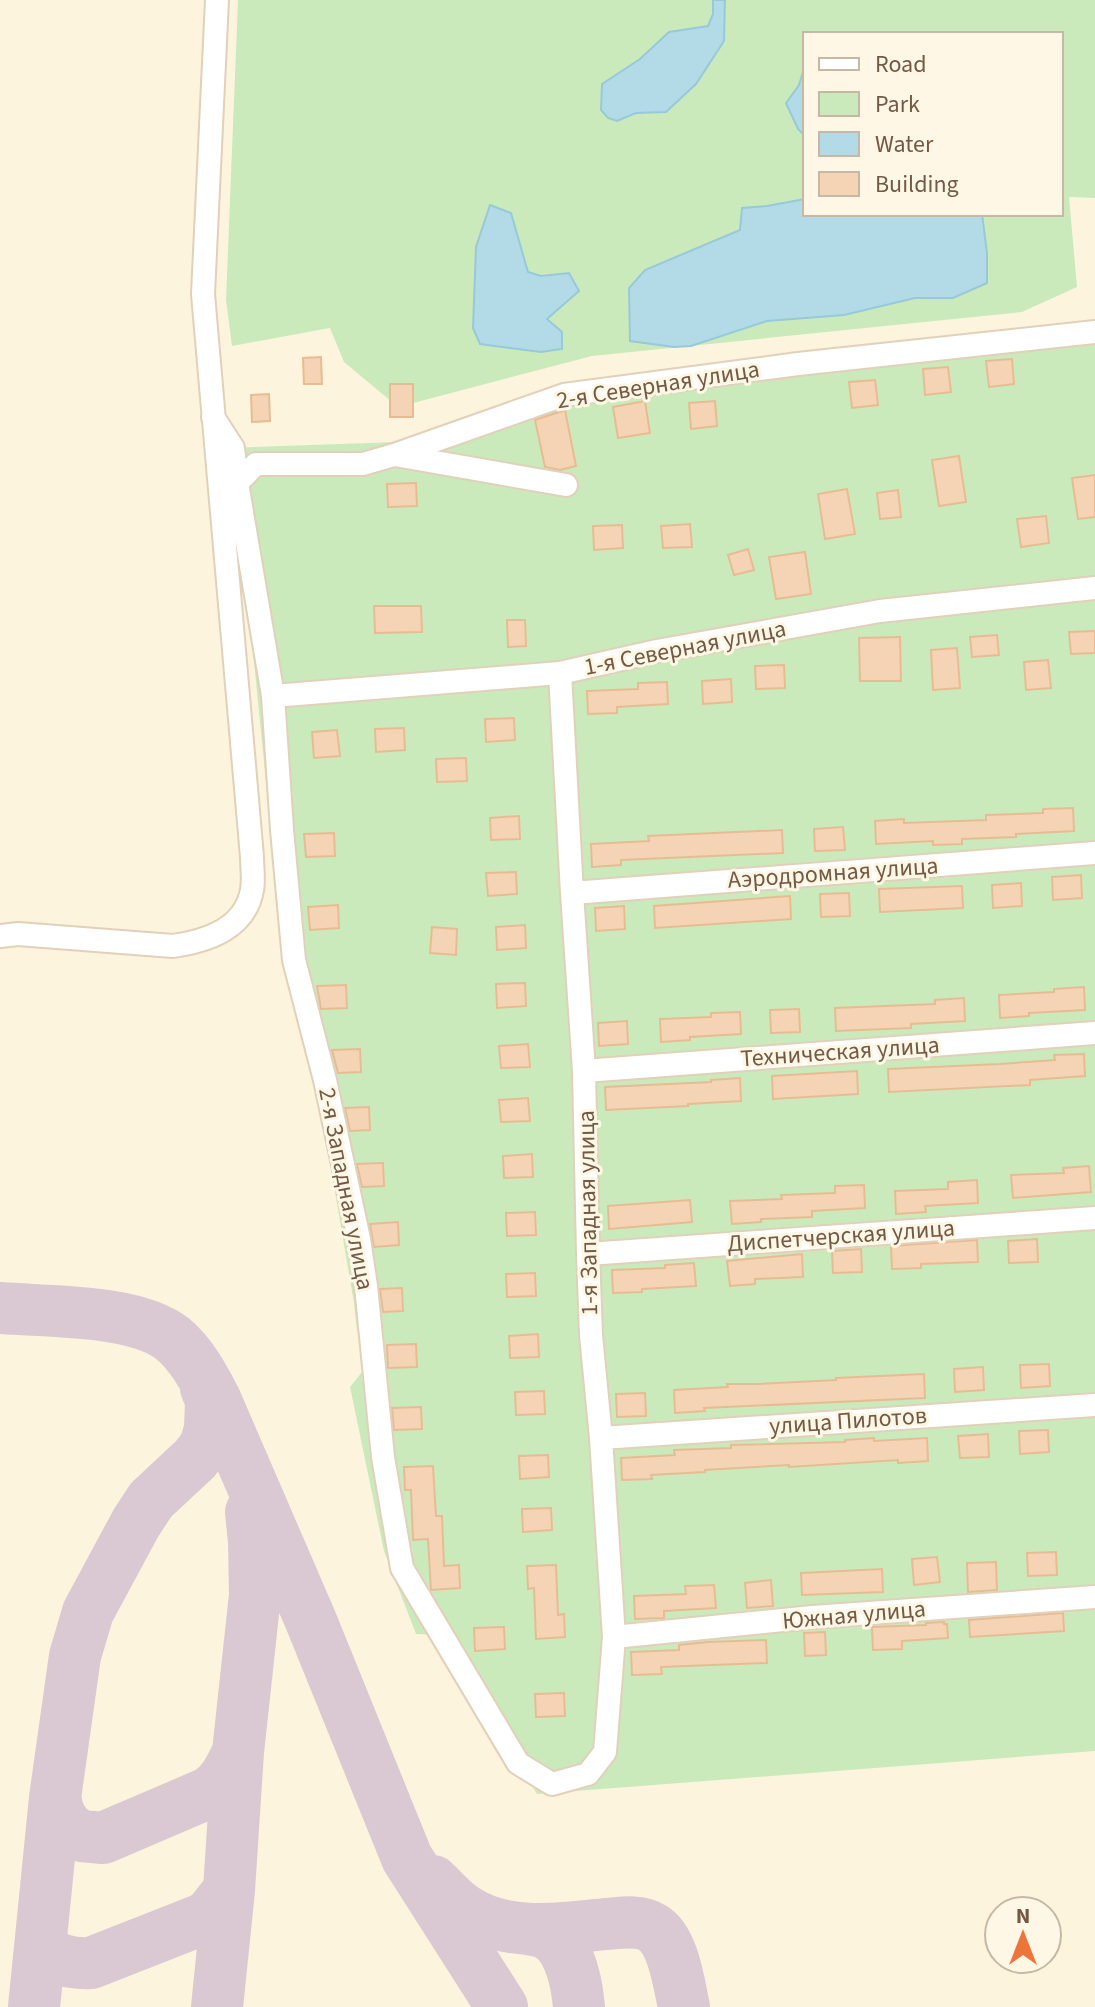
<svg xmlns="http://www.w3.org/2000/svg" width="1095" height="2007" viewBox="0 0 1095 2007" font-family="'Source Sans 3',sans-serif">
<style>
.green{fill:#cbeabc;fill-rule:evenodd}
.water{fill:#b2dae7;stroke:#98c9d9;stroke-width:2}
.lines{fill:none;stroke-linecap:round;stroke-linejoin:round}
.taxiway{stroke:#dac8d2;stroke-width:52}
.building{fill:#f4d4b4;stroke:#e7bc94;stroke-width:2}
.minor-casing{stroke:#e1d0ba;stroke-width:26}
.minor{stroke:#fff;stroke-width:22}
.labels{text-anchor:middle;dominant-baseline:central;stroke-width:6;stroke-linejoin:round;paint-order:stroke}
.street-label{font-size:24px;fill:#735a45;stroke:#fff7e5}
</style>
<rect width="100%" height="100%" fill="#fdf4de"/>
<path class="green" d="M238,0H1095V198L1069,197L1077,287L1022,312L592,356L398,407L344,362L330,328L232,346L226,300ZM805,34H1061V214H805Z
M1095,333V1751L537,1794L443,1635L416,1634L384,1551L350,1387L366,1367L357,1330L354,1303L326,1139L285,958L281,933L245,571L228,448L426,441L574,396Z"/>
<path class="water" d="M713,0H725L724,41L696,84L666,112L636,113L617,121L608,118L601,110L602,84L640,59L669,32L708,26L713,14Z
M805,65V136L798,129L786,103L799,85Z
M805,199V214H982L987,253V283L953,298H915L844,315L767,321L691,346L674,347L630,341L629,288L645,270L740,230L742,208L767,206Z
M490,205L511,213L528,272L541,276L569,273L579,291L547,319L562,332V349L541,352L480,344L473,328L476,247Z"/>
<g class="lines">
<path class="taxiway" d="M0,1308C47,1312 136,1309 173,1339C192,1355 204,1378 215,1399L311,1621L407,1858L502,2007
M55,1798L59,1814L67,1827L81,1836L103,1838L208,1793C224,1783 230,1769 238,1752
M433,1881C444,1891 453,1903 465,1910C506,1937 559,1929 605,1924C620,1923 639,1919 653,1928C674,1941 679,1985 684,2007
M527,1929C535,1930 545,1932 552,1937C571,1951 577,1985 579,2007
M41,1945C53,1961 72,1964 91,1963L203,1919L211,1913L229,1890
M34,2007L55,1798L75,1656L88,1612L136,1523L151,1500L195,1459L205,1446L210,1429L211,1401L206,1388
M217,2007L229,1890L238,1752L255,1595L254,1542L251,1512"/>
</g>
<path class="building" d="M321,357L322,384H304L303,358Z
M1012,359L1014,384L989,387L986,361Z
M948,367L951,392L925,395L923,369Z
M875,380L878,405L852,408L849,382Z
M390,384H413V417H390Z
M269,394L270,421L252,422L251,395Z
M645,401L650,433L618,438L613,407Z
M715,401L717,426L691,429L689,403Z
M565,410L576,466L560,470L545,467L535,420Z
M959,456L966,502L939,506L932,460Z
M1095,475V517L1078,519L1072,478Z
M416,483L417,506L388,507L387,484Z
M847,489L855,534L825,539L818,494Z
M898,490L901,517L880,519L877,493Z
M1046,516L1049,543L1021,547L1017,519Z
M690,524L692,547L663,548L661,526Z
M622,525L623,548L594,550L593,526Z
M748,549L754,570L734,575L728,555Z
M805,552L811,594L776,599L769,557Z
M374,606H421L422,632L375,633Z
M507,620H525L526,646L508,647Z
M1095,631V653L1071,654L1069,632Z
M997,635L999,655L972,657L970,637Z
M900,637L901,681H860L859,638Z
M957,648L960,688L933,690L931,650Z
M1048,660L1051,688L1026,690L1024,662Z
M784,665L785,688L756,689L755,666Z
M731,679L732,702L703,704L702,681Z
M667,682L668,704L617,707V713L588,714L587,691L638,689V683Z
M514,718L515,740L486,742L485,719Z
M404,728L405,750L376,752L375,729Z
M337,730L340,756L314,758L312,732Z
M466,758L467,781L437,782L436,759Z
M1073,808L1074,831L1016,834V837L962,839V844L933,845V841L876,844L875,821L904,819V823L986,820V815L1043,813V809Z
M519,816L520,839L491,840L490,818Z
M843,827L845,850L815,851L814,829Z
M782,830L783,853L621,860V865L592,867L591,844L649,841L648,836Z
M334,833L335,856L306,857L304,834Z
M516,872L517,894L488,896L486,873Z
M1081,875L1082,898L1053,900L1052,877Z
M1021,883L1022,906L993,908L992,885Z
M962,886L963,908L880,912L879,889Z
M849,893L850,916L821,917L820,894Z
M790,896L791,919L655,928L654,906Z
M338,905L339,928L310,930L308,907Z
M624,906L625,929L596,931L595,908Z
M525,925L526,948L497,950L496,927Z
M432,927L457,929L456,955L430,953Z
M525,983L526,1006L497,1008L496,984Z
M346,985L347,1008L321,1009L317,986Z
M1084,987L1085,1010L1029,1013V1016L1000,1018L999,995L1054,992V989Z
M964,998L965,1021L911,1024V1028L836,1031L835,1008L935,1004V1000Z
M799,1009L800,1032L771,1033L770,1010Z
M740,1012L741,1034L690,1037V1040L661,1042L660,1019L711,1017V1013Z
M627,1021L628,1044L599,1046L598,1023Z
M528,1044L530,1067L501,1068L499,1046Z
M360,1049L361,1072L338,1073L332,1050Z
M1084,1054L1085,1076L1030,1080V1085L889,1092L888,1069L1000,1064L1055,1060L1054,1055Z
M857,1071L858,1094L773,1099L772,1076Z
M740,1078L741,1101L688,1104V1106L606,1110L605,1087L711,1082V1080Z
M528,1098L530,1121L501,1122L499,1100Z
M369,1107L370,1130L350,1131L345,1108Z
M532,1154L533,1177L504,1178L503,1156Z
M383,1163L384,1186L362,1187L357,1164Z
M1089,1166L1091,1192L1013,1198L1011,1175L1064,1173L1063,1168Z
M977,1180L978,1203L925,1206L926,1212L896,1214L895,1191L948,1189V1182Z
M864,1185L865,1208L812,1211V1217L761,1219V1222L732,1224L730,1201L782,1199L781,1195L835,1193V1186Z
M690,1200L692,1222L609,1229L608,1206Z
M535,1212L536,1235L507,1236L506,1213Z
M398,1222L399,1245L374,1247L370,1224Z
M1037,1239L1038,1262L1009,1263L1008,1241Z
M977,1240L978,1262L921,1264V1268L892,1269L891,1246Z
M861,1249L862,1272L833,1273L832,1251Z
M802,1254L803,1277L755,1279V1284L730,1286L727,1261Z
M694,1263L696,1286L642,1289V1292L613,1293L612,1270L665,1268V1265Z
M535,1273L536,1296L507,1297L506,1274Z
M402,1288L403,1311L383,1312L380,1289Z
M538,1334L539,1357L510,1358L509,1336Z
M416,1344L417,1367L388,1368L387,1345Z
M1049,1364L1050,1386L1021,1388L1020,1365Z
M983,1367L984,1390L955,1392L954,1369Z
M924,1374L925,1398L704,1408L705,1411L675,1413L674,1390L728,1387L727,1384H757L836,1380V1378Z
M544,1391L545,1414L516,1415L515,1392Z
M645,1393L646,1416L617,1417L616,1394Z
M421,1407L422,1429L394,1430L392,1408Z
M1048,1430L1049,1452L1020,1454L1019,1431Z
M988,1434L989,1457L960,1458L958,1436Z
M874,1438V1441L927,1438L928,1461L898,1463V1460L789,1467V1465L705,1470V1472L651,1475L652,1479L622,1480L621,1458L675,1455L674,1450L731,1448V1445L845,1442V1440Z
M548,1455L549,1477L520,1479L519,1456Z
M433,1466L436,1516H442L444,1566L459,1565L460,1588L431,1590L428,1539L413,1540L411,1490H405L404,1467Z
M551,1508L552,1530L523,1532L522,1509Z
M1056,1552L1057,1575L1028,1576L1027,1553Z
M937,1557L940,1582L914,1585L912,1559Z
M996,1562L997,1590L968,1592L967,1563Z
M556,1565L558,1615L564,1614L565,1637L536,1639L534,1588L528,1589L527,1566Z
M882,1569L883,1592L802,1595L801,1573Z
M771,1580L773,1606L747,1608L745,1583Z
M714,1585L716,1608L664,1611V1618L635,1619L634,1596L686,1594L685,1586Z
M1063,1613L1064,1631L970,1637L969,1620Z
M944,1622V1624H947L948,1638L902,1641V1649L873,1650L872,1627L926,1625V1623Z
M504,1627L505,1649L475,1651L474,1628Z
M825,1632L826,1655L805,1656L804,1633Z
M766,1640L767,1663L661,1667L662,1674L632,1675L631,1652L679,1650V1645L708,1642Z
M564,1693L565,1716L536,1717L535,1694Z"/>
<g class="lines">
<g class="minor-casing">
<path id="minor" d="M213,417L233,448L237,483L273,696L282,830L294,960L325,1080L359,1239L366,1286L383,1457L402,1568L518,1763L552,1784L588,1774L605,1752L614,1637L601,1438L591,1335L588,1254L584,1071L572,893L560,673
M395,455L566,485
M237,483L256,464H363L394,455L564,395L798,364L1095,332
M273,696L560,673L657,651L880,611L1095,588
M572,893L1095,853
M0,936L18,934L173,946C207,941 245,929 252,890C254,880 252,868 252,857L203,294L217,0
M584,1071L1095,1033
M588,1254L1095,1218
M601,1438L1095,1405
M614,1637L813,1617L1095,1597"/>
</g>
<use href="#minor" class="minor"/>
</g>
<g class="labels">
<g class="street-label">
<text transform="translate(658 385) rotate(-9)">2-я Северная улица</text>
<text transform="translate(685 648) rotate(-11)">1-я Северная улица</text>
<text transform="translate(833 873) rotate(-4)">Аэродромная улица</text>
<text transform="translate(840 1052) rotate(-4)">Техническая улица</text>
<text transform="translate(346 1189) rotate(79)">2-я Западная улица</text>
<text transform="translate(588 1213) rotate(-91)">1-я Западная улица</text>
<text transform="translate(841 1236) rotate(-4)">Диспетчерская улица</text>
<text transform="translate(848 1421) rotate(-4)">улица Пилотов</text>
<text transform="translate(854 1615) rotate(-5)">Южная улица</text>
</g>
</g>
<rect x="803" y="32" width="260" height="184" fill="#fff7e5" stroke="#c7b8a5" stroke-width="2"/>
<rect x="819" y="58" width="40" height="12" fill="#ffffff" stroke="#c7b8a5" stroke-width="2"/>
<text x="875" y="72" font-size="24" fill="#735a45">Road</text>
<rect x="819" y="92" width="40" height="24" fill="#cbeabc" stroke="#c7b8a5" stroke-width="2"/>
<text x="875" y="112" font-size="24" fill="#735a45">Park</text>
<rect x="819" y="132" width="40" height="24" fill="#b2dae7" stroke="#c7b8a5" stroke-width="2"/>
<text x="875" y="152" font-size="24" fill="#735a45">Water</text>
<rect x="819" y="172" width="40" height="24" fill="#f4d4b4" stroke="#c7b8a5" stroke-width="2"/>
<text x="875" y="192" font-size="24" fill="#735a45">Building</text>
<g transform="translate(1023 1935)"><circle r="38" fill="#fff7e5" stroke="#c7b8a5" stroke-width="2"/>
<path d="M0-6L14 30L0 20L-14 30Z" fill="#ed753c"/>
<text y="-12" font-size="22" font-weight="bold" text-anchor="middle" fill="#735a45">N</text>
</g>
</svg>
